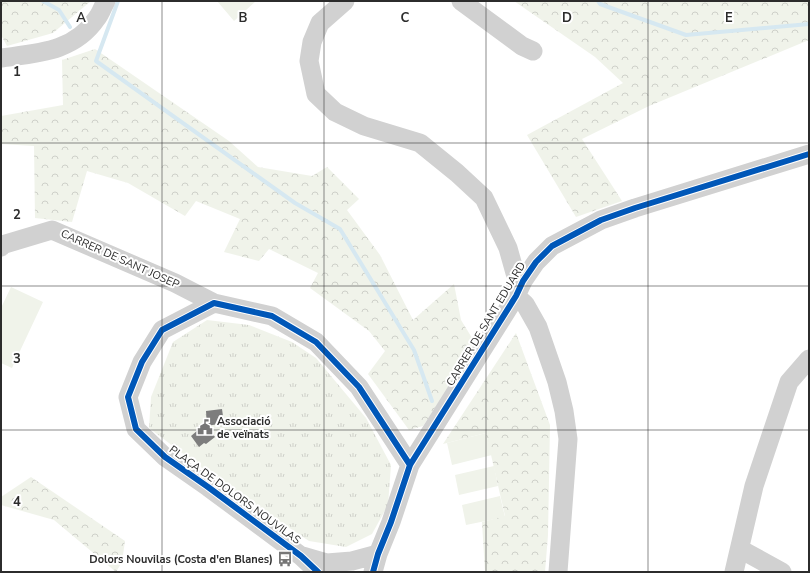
<svg xmlns="http://www.w3.org/2000/svg" width="810" height="573" viewBox="0 0 810 573" font-family="'Nunito Sans',sans-serif">
<style>
.green{fill:#f0f3ea}
.forest{fill:url(#forest-crowns)}
.park{fill:url(#park-tufts)}
.lines{fill:none;stroke-linecap:round;stroke-linejoin:round}
.stream{stroke:#d6e8f1;stroke-width:4}
.building{fill:#7d7d7d}
.minor{stroke:#d1d1d1;stroke-width:19}
.cycleway-casing{stroke:#fff;stroke-width:8}
.cycleway{stroke:#0057b8;stroke-width:6}
.grid{fill:none;stroke:#2c2c2c;stroke-width:1;stroke-opacity:0.55}
.labels{text-anchor:middle;dominant-baseline:central;stroke-width:4;stroke-linejoin:round;paint-order:stroke}
.street-label{font-size:11px;fill:#2c2c2c;stroke:#fff}
.poi-label{font-size:11px;font-weight:bold;fill:#2c2c2c;stroke:#fff;text-anchor:start}
.grid-label{font-size:13px;text-anchor:middle;font-weight:bold;fill:#2c2c2c;stroke:#fff;stroke-width:4;stroke-linejoin:round;paint-order:stroke}
</style>
<defs>
<pattern id="forest-crowns" width="20" height="18" patternUnits="userSpaceOnUse"><rect width="20" height="18" fill="#f0f3ea"/><path d="M2 6a3 3 0 1 1 6 0M12 15a3 3 0 1 1 6 0" fill="none" stroke="#ced0c9"/></pattern>
<pattern id="park-tufts" width="24" height="20" patternUnits="userSpaceOnUse"><rect width="24" height="20" fill="#f0f3ea"/><path d="M3 7l-1-3M5 7V3M7 7l1-3M15 17l-1-3M17 17v-4M19 17l1-3" fill="none" stroke="#ced0c9"/></pattern>
</defs>
<rect width="100%" height="100%" fill="#fff"/>
<path class="green" d="M217,1H256L234,21Z
M11,287L43,302L12,368L1,363V308Z
M486,433L492,455L452,465L447,443Z
M494,466L498,486L459,495L455,475Z
M500,496L505,517L466,525L462,505Z"/>
<path class="forest" d="M1,1H91L53,33L7,46L1,35Z
M514,1H809V40L649,106L582,139L622,201L576,217L527,135L623,83L595,57Z
M95,49L229,141L258,167L312,176L327,167L359,199L347,210L380,255L413,320L454,284L461,320L477,346L423,426L409,430L368,374L385,351L369,331L310,288L318,273L269,249L259,261L224,252L240,219L196,201L185,216L128,183L87,171L72,222L35,218L34,146L1,144V116L63,105L62,60Z
M516,333L550,425L548,535L545,572H485L482,522L505,516L486,433L443,444Z
M31,477L125,541L122,562L116,572L54,520L1,505V497Z"/>
<path class="park" d="M207,320L249,325L292,342L316,358L366,418L391,465L388,505L372,534L346,547L309,541L218,480L149,428L151,397L173,342Z"/>
<g class="lines">
<path class="stream" d="M43,1L59,10L70,27
M118,1L96,61L295,203L340,229L414,350L432,401
M598,1L600,4L686,35L809,24"/>
</g>
<path class="building" d="M222,409L224,423L207,426L206,411Z
M205,424L215,437L206,444L204,443L199,447L191,436Z"/>
<g class="lines">
<path class="minor" d="M345,1L320,23L312,42L309,61L316,94L335,112L364,126L420,143L457,173L484,198L508,248L515,273L523,281
M461,1L522,46L533,51
M1,58C38,53 74,52 97,18C101,13 103,6 106,1
M1,247L2,245L52,230L175,283L214,303
M516,296L525,304L538,327L557,382L564,411L568,439L558,572
M740,549L782,572
M303,556L327,563L352,561L378,554
M318,572L301,556L208,487L165,457L136,429L128,397L142,362L162,330L214,303L272,316L316,342L359,387L410,465
M373,572L378,554L391,522L410,465L516,296L523,281L536,262L552,246L601,220L635,208L809,154
M734,572L754,486L789,382L809,359"/>
<g class="cycleway-casing">
<path id="cycleway" d="M318,572L301,556L208,487L165,457L136,429L128,397L142,362L162,330L214,303L272,316L316,342L359,387L410,465
M373,572L378,554L391,522L410,465L516,296L523,281L536,262L552,246L601,220L635,208L809,154"/>
</g>
<use href="#cycleway" class="cycleway"/>
</g>
<path class="grid" d="M162,1V572M324,1V572M486,1V572M648,1V572M1,143H809M1,286H809M1,430H809"/>
<defs>
<g id="civic-bare" transform="scale(1.2)"><path d="M-.6-6.5H3V-4.5H.6V-3L4-1V1h2V6H-6V1h2V-1L-.6-3ZM-1.2 2.5V6h2.4V2.5Z" fill="#767676" stroke="#fff" stroke-width="2.5" paint-order="stroke"/></g>
<g id="bus-bare" transform="scale(1.2)"><path d="M-5-6H5V4H4V6H2V4H-2V6H-4V4H-5ZM-3.5-4V0h7V-4ZM-3.5 1.2v1.5H-2V1.2ZM2 1.2v1.5H3.5V1.2Z" fill="#767676" stroke="#fff" stroke-width="2.5" paint-order="stroke"/></g>
</defs>
<g fill-rule="evenodd">
<use href="#civic-bare" x="205" y="427"/>
<use href="#bus-bare" x="285" y="559"/>
</g>
<g class="labels">
<g class="street-label">
<text transform="translate(120 259) rotate(24)">CARRER DE SANT JOSEP</text>
<text transform="translate(486 324) rotate(-59)">CARRER DE SANT EDUARD</text>
<text transform="translate(235 495) rotate(36)">PLAÇA DE DOLORS NOUVILAS</text>
</g>
<g class="poi-label">
<text x="217" y="421">Associació<tspan x="217" dy="13">de veïnats</tspan></text>
<text x="273" y="559" text-anchor="end">Dolors Nouvilas (Costa d'en Blanes)</text>
</g>
</g>
<g class="grid-label">
<text x="81" y="22">A</text>
<text x="243" y="22">B</text>
<text x="405" y="22">C</text>
<text x="567" y="22">D</text>
<text x="729" y="22">E</text>
<text x="17" y="76">1</text>
<text x="17" y="219">2</text>
<text x="17" y="363">3</text>
<text x="17" y="506">4</text>
</g>
<rect width="810" height="573" fill="none" stroke="#2c2c2c" stroke-width="4"/>
</svg>
